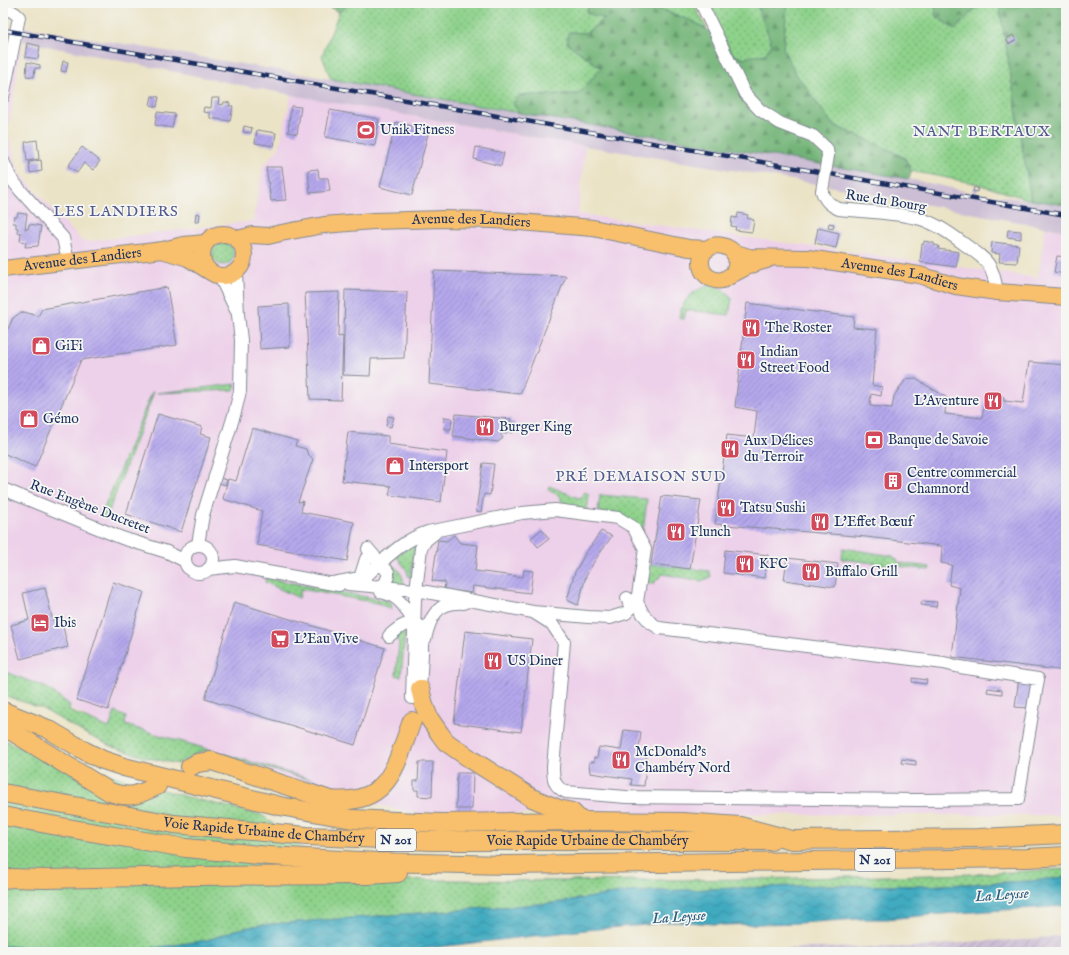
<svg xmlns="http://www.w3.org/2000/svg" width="1069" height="955" viewBox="0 0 1069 955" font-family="'IM FELL English',serif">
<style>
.built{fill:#edd0e9}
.industrial{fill:url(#industrial-furrows)}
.railway{fill:#ccbed4}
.grass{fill:url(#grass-dots);stroke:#548074}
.forest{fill:url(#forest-firs);stroke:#46726a}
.water{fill:url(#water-waves);stroke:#2e6c8f}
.building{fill:url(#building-hatch)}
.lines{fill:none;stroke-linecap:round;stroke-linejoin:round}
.minor-casing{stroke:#838992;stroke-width:14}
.major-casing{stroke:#838992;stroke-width:18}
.highway-casing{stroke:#838992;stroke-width:20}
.minor{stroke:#fff;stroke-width:12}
.major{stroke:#f8bf6c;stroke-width:16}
.highway{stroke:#f8bf6c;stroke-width:18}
.rail-casing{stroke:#1b2f5e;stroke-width:4.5}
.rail{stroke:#f6f6f2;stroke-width:3;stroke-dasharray:9;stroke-linecap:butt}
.minor-bridge-casing{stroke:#838992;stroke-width:14;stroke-linecap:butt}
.minor-bridge{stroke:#fff;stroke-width:12}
.labels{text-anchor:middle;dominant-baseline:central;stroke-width:3.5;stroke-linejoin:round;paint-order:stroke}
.shield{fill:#f6f6f2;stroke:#5d6b8a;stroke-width:1}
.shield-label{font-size:13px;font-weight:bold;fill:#1b2f5e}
.poi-label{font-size:14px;fill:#1b2f5e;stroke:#f6f6f2;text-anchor:start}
.street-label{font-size:14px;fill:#1b2f5e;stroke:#f6f6f2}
.neighbourhood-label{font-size:15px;letter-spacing:1px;fill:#515990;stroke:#f6f6f2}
.water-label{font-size:15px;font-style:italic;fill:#285a80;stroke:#f6f6f2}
</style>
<defs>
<pattern id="industrial-furrows" width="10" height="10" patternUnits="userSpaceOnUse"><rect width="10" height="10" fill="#ccbed4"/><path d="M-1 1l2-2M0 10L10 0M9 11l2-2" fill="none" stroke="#a59baf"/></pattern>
<pattern id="grass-dots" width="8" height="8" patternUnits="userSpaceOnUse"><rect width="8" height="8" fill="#8ed28b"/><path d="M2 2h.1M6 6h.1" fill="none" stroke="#73ab75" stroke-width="1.8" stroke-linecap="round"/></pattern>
<pattern id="forest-firs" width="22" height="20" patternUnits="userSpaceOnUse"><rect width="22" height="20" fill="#72b477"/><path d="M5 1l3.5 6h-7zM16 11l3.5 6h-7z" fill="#5d9365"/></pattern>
<pattern id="water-waves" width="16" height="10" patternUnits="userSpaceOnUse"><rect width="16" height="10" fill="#41aac0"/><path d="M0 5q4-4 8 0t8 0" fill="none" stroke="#368b9f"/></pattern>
<pattern id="building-hatch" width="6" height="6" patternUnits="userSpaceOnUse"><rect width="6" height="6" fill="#b5a8ec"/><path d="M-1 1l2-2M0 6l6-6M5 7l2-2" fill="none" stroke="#9289c2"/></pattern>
</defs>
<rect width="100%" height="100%" fill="#f6f6f2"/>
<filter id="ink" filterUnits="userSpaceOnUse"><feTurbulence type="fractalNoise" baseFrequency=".025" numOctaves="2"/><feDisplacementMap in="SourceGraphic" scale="8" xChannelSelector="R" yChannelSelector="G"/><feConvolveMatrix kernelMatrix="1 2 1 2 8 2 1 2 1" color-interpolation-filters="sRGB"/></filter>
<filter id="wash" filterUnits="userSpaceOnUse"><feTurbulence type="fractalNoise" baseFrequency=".012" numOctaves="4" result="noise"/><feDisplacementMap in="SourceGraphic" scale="16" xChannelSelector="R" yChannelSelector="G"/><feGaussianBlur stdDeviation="0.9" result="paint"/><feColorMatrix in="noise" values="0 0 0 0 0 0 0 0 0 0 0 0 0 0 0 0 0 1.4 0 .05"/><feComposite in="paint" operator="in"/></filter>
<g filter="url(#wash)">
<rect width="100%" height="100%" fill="#ebe3c6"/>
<path class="built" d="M3,38L22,41L8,132L19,173L83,242L253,221L263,166L279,148L291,95L585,146L578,214L1038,278L1045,228L1066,231V815L417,814L142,749L47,695L3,683Z"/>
<path class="industrial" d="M1066,935V952H688L805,948L918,947L979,941L1022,940Z"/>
<path class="railway" d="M3,24L10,25L7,38H3Z
M24,27L331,79L519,113L821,164L817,184L585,146L291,95L22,41Z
M832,166L909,179L975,193L1031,200L1066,205V231L828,186Z"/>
<path class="grass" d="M350,3H589L587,13L605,18L586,33L569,32L567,43L601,68L579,94L520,95L513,103L519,113L331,79L322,56L339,12Z
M645,3H693L707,29L694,22Z
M707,3H756L772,44L766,54C759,56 747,60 741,58C725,54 713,17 707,3Z
M788,3H935L936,16L955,30L980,3H999L1031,200L978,184L911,171L905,158L886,148L833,125L796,74L783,49L786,16Z
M212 254a11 11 0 1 1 22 0a11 11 0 1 1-22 0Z
M709,285C719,286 726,290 732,299L729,315L686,310L684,319L679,318C683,299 691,292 709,285Z
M236,384L234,390L157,393Z
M152,392H154L106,519L101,516Z
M549,486L581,499L584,492L587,493L589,496L587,510L565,507L558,495L548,490Z
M600,495L647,499L643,532L598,511Z
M415,543L411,577H409L406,569L396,556Z
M843,548L893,556L900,563L930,567L929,570L842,559Z
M390,561C398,569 404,575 404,586L391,584L388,563Z
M651,564L709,571L711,577L701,581L663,574L653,584L647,583Z
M266,578L388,601L391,603V609L377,603L301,589L299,598L265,582Z
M404,631L405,632L401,677L396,675L399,643L395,637Z
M3,667L6,672L47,688L70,705L69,711L109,728L115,712L126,717L125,725L337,787L202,751L178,764L144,757L113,747L86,734L41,708L3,695Z
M3,739L25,750L187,797L262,815L339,879L563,881L756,879L975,874L1066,869V877L1030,881L923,886L823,885L628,892L553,903L259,925L236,930L208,940L140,950L10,948L3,946Z"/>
<path class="forest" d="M327,3H350L339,12L329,7Z
M589,3H645L694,22L724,40L734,55L742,58L765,54L772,44L756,3H788L786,16L783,49L796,74L833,125L886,148L905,159L911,171L909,179L519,113L513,103L520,95L579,94L601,68L567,43L569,32L586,33L605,19L587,13Z
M935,3H980L955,30L936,16Z
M999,3H1066V205L1031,200Z"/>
<path class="water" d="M1066,877V906L941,914L887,919H858L800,923L724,925L676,921L645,925L585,930L396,952H3V946L140,950L208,940L236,930L259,925L553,903L628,892L823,885L923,886L1030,881Z"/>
<g id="blocks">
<path class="building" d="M1013,35L1016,40L1009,44L1006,39Z
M27,43L40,46L38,59L25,57Z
M63,61L68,62L66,72L61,71Z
M27,62L40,65V68H35L34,77L26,76Z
M152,96L159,97L157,107L150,105Z
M212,98H219L218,104L223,105L224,102L230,103L229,106H233L230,121L210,118V113L203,112L204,107L211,108Z
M291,106L301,107L297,134L288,132Z
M330,110L379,119L375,146L325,137Z
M157,112L175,114L172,128L155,125Z
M396,122L429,130L412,195L380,187Z
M244,126L252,128L251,133L243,132Z
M257,130L276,133L274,146L255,143Z
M37,140L39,159L27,161L25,142Z
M82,147L100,161L93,170L84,163L77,173L68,166Z
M476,147L504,153L501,166L474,159Z
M41,160L42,171L30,173L29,162Z
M266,167H282L286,200L271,201Z
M318,169L319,178H328L330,191L310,193L308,170Z
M974,187L978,188L977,192L973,191Z
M18,213L27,214L25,229H28L29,224L41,226L38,246L25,247L26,242L20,241L21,233L17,232L18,228H16V223H13L14,217H17Z
M196,213L200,214L199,222H195Z
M738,213L748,215L747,218L754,220L752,232L735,230L736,227L731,226L732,217L737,218Z
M829,223L834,224L833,229L828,228Z
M818,228L839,233L836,248L815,243Z
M1008,230L1021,231V239L1007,237Z
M924,241L934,243V245L939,246L938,249L959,252L956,267L920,262L922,244H924Z
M992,242L1019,245L1017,263L999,262L1000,254L991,253Z
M1057,256L1066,257V274L1054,272Z
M434,271L566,276L520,394L429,384Z
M167,287L177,345L81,360L35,467L3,453V327L8,329L13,318L20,313L24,312L38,316L42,309Z
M345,290L407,292L404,358L371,359L370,376L343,375Z
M339,292L338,337L343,336L341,400L310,399L305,293Z
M747,303L854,317L853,327L877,329L872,385L882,387L881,396L871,394L870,406L892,408L894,396L906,379L914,378L946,397L945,414L982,418L986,394L1003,396L1004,401L1023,403L1029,362L1066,365V671L952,657L960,588L949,585L952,565L941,563L942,546L866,537L715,524L727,435L754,438L757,411L735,407Z
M289,304L290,347L260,349L258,306Z
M158,414L202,427L200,434L211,437L181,532L126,514Z
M456,414L511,419L510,422L516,423L513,433L507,431L506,434L499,432L503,438L498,442L453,436Z
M388,416L394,417L391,427L386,426Z
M444,417L452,418L451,429H445Z
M252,428L297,441L295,446L306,449L307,453L313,459L298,502L303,501L301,512L354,522L347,561L257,545L262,511L223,499L228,479L236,481Z
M348,432L388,436V444L447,452L441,502L389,495L391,486L342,481Z
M483,463L494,464L490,495L484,494L481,512L476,511Z
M220,478L227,480L225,485L219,483Z
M662,496L701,500L690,569L651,564Z
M542,529L549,539L538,547L531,538Z
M601,531L612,536L595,560L586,576L578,605L567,600L575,572L585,554Z
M454,535L460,543L478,545L475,571L523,577L524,570L533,571L530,593L473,586L472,593L444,589L445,582L432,581L438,540L447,541Z
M725,550L768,555L765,578L723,573Z
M787,558L838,564L835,587L784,580Z
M113,582L144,592L108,710L77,700Z
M45,588L53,621L61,619L68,647L20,659L11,625L29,620L23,593Z
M922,601L937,602L936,607L921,605Z
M234,602L385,648L355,745L205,699Z
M465,631L532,639L521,732L454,723Z
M912,678L927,680L926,684L912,682Z
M1019,678L1033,679L1029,708L1015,707Z
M988,688L1002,690V694L987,692Z
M624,730L641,732L638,756L647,757L644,786L631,785L632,779L590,773L589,764L590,762H594V757L597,758L599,747L621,750Z
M902,759L916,761V765L901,763Z
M419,762H433L432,797L418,796V790H414V781H418Z
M457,773H473L472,809H456Z"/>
</g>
</g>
<g filter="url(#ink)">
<use href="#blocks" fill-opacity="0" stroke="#838992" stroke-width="1"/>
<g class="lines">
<g class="minor-casing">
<path id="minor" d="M701,3L745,94L760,110L780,123L813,136L827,149L828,156
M3,10C10,9 14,12 19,17L3,97
M3,161L10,177L20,190L63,238L68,261
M822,191C825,201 830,205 839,209C866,212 895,212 921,219C937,224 951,234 964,244C987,260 993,263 997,292
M219,275L236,310
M3,489L122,538L167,552L185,561
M198,544L203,515L235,412L240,391L241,340L238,315L236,272
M185 559a14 14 0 1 1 28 0a14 14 0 1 1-28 0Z
M368,549L388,572V576L385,584L377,587
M208,569L235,566L339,585
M360,578L366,559
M333,583L360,578L367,575C386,558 403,540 428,532L522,513L555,510L618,518L633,527L645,549L637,602L643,614L650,622L659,628L944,663L960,667L1038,679L1018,799L917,800L626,797L566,792C554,787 553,779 553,767L564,642L552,624L533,612
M348,584L416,590L533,612L588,617L610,618L626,613L629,610L630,606L627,598
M381,592C399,595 406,608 414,623
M389,636C399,627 409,619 422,627V654L420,689
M425,639C430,617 437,601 464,603
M412,698L415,600L421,548L426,540L436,532"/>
</g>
<g class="major-casing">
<g id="major">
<circle cx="223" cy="255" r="21"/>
<path id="s1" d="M238,239L253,235L268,236L281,233L324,225L373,221L444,219L495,220L593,228L689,248L708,249"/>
<path d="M165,251L188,258L209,271"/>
<path id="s2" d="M733,252L749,257L808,258L919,275L956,286L997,292L1066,297"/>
<path id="s3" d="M3,269L163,250L183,245L205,243"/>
<path d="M733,274C750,243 700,234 701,263C701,270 705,275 710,278C714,280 718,281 722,280C727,279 730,275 735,273C745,267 755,263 767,260"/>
</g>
</g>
<g class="highway-casing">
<g id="highway">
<path d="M420,689L424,705L429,718L440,734L446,742L472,760L532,798L559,809L572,812L579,819"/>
<path d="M3,711L48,729L85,751L103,760L124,767L280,806L352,819L441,823L582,821L683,822L740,826L792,840L978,838L1066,834"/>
<path d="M3,729L13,732L110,792C130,799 138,795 157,786"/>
<path d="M190,767L197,763L212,761L330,800C390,806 395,766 412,721"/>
<path id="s4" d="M3,793L174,824L307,836L432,841H771"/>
<path d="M3,816L79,830L186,848L270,856L377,862L506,865L1027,858L1066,856"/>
<path d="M3,879L12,878L45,879L196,876L368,875L398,873"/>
</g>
</g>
<use href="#minor" class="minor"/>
<use href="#major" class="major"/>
<use href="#highway" class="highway"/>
<g class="rail-casing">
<path id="rail" d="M3,30L1066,215"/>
</g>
<use href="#rail" class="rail"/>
<g class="minor-bridge-casing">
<path id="minor-bridge" d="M822,191L828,156"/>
</g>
<use href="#minor-bridge" class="minor-bridge"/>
</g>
</g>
<defs>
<g id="stadium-square" transform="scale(1)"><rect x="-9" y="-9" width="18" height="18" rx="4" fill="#d1495b" stroke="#f6f6f2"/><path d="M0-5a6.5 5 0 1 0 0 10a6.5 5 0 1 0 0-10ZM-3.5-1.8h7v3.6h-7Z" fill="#fff"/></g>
<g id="restaurant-square" transform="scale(1)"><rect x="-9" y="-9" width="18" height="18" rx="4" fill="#d1495b" stroke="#f6f6f2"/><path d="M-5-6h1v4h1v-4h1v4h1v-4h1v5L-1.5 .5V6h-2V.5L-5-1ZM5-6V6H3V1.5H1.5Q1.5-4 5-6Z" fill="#fff"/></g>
<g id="shop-square" transform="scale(1)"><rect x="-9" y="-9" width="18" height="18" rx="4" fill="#d1495b" stroke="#f6f6f2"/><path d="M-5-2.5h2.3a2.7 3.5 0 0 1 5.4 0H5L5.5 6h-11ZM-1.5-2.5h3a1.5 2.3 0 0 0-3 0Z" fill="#fff"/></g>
<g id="bank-square" transform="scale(1)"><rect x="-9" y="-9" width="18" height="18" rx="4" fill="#d1495b" stroke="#f6f6f2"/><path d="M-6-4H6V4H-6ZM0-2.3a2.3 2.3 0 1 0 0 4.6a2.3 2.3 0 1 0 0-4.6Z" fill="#fff"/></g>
<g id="building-square" transform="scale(1)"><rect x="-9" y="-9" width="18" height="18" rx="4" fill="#d1495b" stroke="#f6f6f2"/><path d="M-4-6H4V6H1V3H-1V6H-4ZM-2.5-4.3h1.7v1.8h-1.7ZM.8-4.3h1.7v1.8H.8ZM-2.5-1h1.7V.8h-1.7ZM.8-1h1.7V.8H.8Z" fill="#fff"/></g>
<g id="hotel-square" transform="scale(1)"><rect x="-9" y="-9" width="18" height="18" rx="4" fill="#d1495b" stroke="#f6f6f2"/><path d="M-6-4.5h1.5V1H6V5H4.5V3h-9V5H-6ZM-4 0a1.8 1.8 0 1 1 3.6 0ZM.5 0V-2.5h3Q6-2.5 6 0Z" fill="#fff"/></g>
<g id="supermarket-square" transform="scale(1)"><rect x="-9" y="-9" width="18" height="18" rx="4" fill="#d1495b" stroke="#f6f6f2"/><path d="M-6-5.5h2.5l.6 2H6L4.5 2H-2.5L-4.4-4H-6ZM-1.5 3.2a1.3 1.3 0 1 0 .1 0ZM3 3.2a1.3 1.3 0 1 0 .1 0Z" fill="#fff"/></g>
</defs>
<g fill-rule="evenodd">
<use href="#stadium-square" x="366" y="130"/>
<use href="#restaurant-square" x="751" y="328"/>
<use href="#shop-square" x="41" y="346"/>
<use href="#restaurant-square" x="746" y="360"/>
<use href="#restaurant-square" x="993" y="401"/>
<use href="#shop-square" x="29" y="419"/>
<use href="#restaurant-square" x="485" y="427"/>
<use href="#bank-square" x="874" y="440"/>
<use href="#restaurant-square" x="730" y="449"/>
<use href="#shop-square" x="395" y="466"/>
<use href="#building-square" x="893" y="481"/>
<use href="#restaurant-square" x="726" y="508"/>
<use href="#restaurant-square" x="820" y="522"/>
<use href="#restaurant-square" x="676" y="532"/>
<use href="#restaurant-square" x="745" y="564"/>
<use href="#restaurant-square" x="811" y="572"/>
<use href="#hotel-square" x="40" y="623"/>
<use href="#supermarket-square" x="280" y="639"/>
<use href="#restaurant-square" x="493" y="661"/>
<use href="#restaurant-square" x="621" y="760"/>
</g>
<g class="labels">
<g class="shield">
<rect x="376" y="829" width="40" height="22" rx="3"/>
<rect x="855" y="849" width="40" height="22" rx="3"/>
</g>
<g class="shield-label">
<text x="396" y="840">N 201</text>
<text x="875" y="860">N 201</text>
</g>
<g class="poi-label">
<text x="380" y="130">Unik Fitness</text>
<text x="765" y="328">The Roster</text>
<text x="55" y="346">GiFi</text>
<text x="760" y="352">Indian<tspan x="760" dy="16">Street Food</tspan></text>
<text x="979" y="401" text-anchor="end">L'Aventure</text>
<text x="43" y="419">Gémo</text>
<text x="499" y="427">Burger King</text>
<text x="888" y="440">Banque de Savoie</text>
<text x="744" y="441">Aux Délices<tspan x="744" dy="16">du Terroir</tspan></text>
<text x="409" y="466">Intersport</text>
<text x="907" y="473">Centre commercial<tspan x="907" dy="16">Chamnord</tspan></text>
<text x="740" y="508">Tatsu Sushi</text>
<text x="834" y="522">L'Effet Bœuf</text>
<text x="690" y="532">Flunch</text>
<text x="759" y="564">KFC</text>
<text x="825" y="572">Buffalo Grill</text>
<text x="54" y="623">Ibis</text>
<text x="294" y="639">L'Eau Vive</text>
<text x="507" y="661">US Diner</text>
<text x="635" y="752">McDonald's<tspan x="635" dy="16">Chambéry Nord</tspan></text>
</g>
<g class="street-label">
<text transform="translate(886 201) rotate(9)">Rue du Bourg</text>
<text stroke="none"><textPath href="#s1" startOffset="235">Avenue des Landiers</textPath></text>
<text stroke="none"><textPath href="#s3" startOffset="80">Avenue des Landiers</textPath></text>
<text stroke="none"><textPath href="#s2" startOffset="169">Avenue des Landiers</textPath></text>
<text transform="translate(90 507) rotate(21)">Rue Eugène Ducretet</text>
<text stroke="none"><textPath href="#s4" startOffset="264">Voie Rapide Urbaine de Chambéry</textPath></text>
<text stroke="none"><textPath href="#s4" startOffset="588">Voie Rapide Urbaine de Chambéry</textPath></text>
</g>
<g class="neighbourhood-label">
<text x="982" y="131">NANT BERTAUX</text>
<text x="116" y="211">LES LANDIERS</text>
<text x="641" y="476">PRÉ DEMAISON SUD</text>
</g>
<g class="water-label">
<text transform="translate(1002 895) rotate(-4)">La Leysse</text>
<text transform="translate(679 917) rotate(-4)">La Leysse</text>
</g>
</g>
<rect width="1069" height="955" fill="none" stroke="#f6f6f2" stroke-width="16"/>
</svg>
